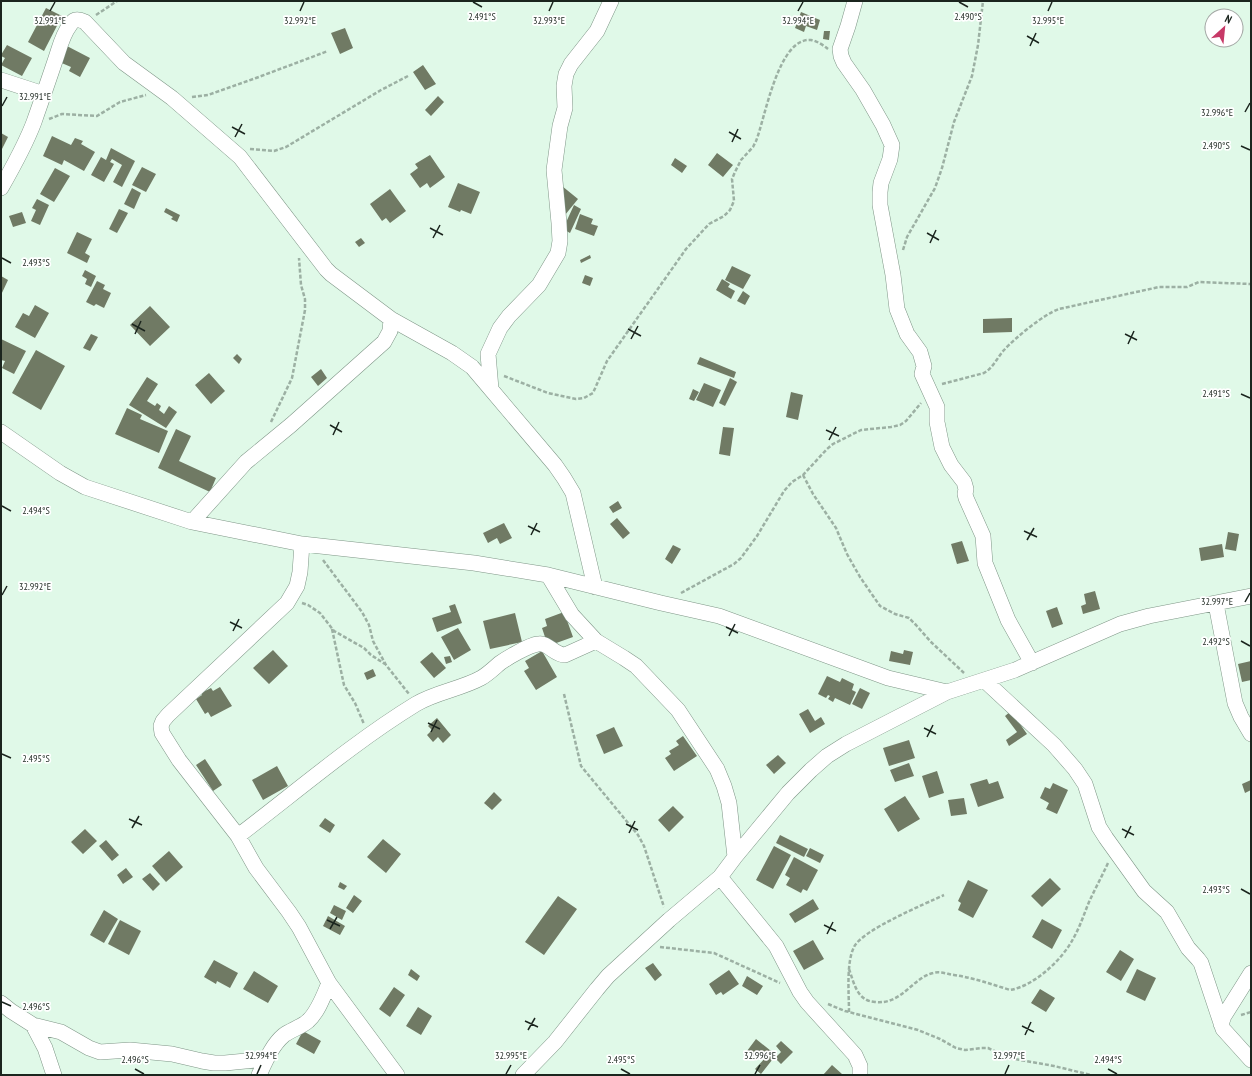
<svg xmlns="http://www.w3.org/2000/svg" width="1252" height="1076" viewBox="0 0 1252 1076" font-family="'PT Sans Narrow',sans-serif">
<style>
.building{fill:#707a64}
.lines{fill:none;stroke-linecap:round;stroke-linejoin:round}
.street-casing{stroke:#7f9687;stroke-width:16}
.path{stroke:#9cb0a3;stroke-width:2.5;stroke-dasharray:4 2;stroke-linecap:butt}
.street{stroke:#fff;stroke-width:15}
.ticks{fill:none;stroke:#1b251e;stroke-width:1.5}
.ticks-label{font-size:10px;text-anchor:middle;fill:#1b251e;stroke:#fff;stroke-width:3.5;stroke-linejoin:round;paint-order:stroke}
</style>
<rect width="100%" height="100%" fill="#e0f9e8"/>
<path class="building" d="M46,8L62,16L44,51L28,42Z
M801,12L820,20L817,30L806,26L804,32L795,28Z
M345,28L353,48L340,54L331,33Z
M824,31H830L829,40L823,39Z
M7,45L32,58L22,76L1,65L5,58L1,56V55Z
M65,45L90,58L80,77L69,71L71,67L57,61Z
M423,65L436,84L425,90L413,72Z
M438,96L444,102L431,116L425,110Z
M1,133L8,137L1,151Z
M52,136L71,145L75,138L83,141L81,144L95,152L84,171L64,160L62,165L43,156Z
M111,148L135,161L122,187L113,182L122,165L112,159L110,162L114,164L104,182L91,175L101,157L106,160Z
M717,153L733,165L723,177L708,165Z
M430,155L445,177L430,188L427,183L420,188L410,174L418,168L415,164Z
M675,158L687,166L682,173L671,165Z
M142,167L156,174L146,192L132,185Z
M55,168L70,176L54,202L40,194Z
M458,183L480,192L471,214L461,210L460,212L448,207Z
M562,186L578,199L565,215L549,201Z
M132,188L141,193L134,209L124,204Z
M390,189L406,211L390,223L386,218L382,221L370,204Z
M37,199L49,205L40,225L31,221L36,210L32,208Z
M574,205L581,209L570,233L563,229Z
M166,208L180,215L177,222L171,219L173,217L164,212Z
M119,209L128,213L117,233L109,229Z
M22,212L26,223L13,227L9,216Z
M580,214L593,219L591,224L598,226L594,236L575,229Z
M77,232L92,239L85,253L90,256L87,263L67,253Z
M361,238L365,243L359,247L355,242Z
M590,255L591,258L581,263L580,260Z
M732,266L751,275L743,289L725,280Z
M85,270L96,276L91,287L85,284L87,279L82,276Z
M585,275L593,278L590,286L582,283Z
M1,276L8,280L1,295Z
M722,279L730,284L728,287L735,291L731,299L716,290Z
M97,281L105,285L103,289L111,293L104,308L96,304L94,306L86,302Z
M743,291L750,296L745,305L737,301Z
M35,305L49,313L35,338L15,327L23,313L29,316Z
M150,306L170,327L150,346L130,325Z
M1012,318V332L983,333V319Z
M91,334L98,337L90,351L83,348Z
M1,339L26,351L14,374L2,368L5,361L1,360Z
M36,350L65,366L41,410L12,393Z
M237,354L242,359L239,364L233,358Z
M700,357L736,372L734,378L697,364Z
M321,369L327,378L318,386L311,377Z
M209,373L225,391L211,404L195,385Z
M147,377L158,384L147,401L155,406L157,403L161,406L159,410L164,414L169,406L177,412L166,428L129,405Z
M730,378L737,382L725,406L719,403Z
M704,383L721,390L713,407L696,400Z
M693,389L699,392L694,401L689,399Z
M791,392L803,395L798,420L786,417Z
M127,408L142,415L140,419L168,431L159,453L115,434Z
M723,427L734,428L730,456L719,454Z
M176,429L191,436L179,461L216,478L210,492L158,468Z
M618,501L622,508L613,513L609,507Z
M617,518L630,533L623,539L610,524Z
M504,523L512,538L500,544L497,538L488,543L483,533Z
M1228,532L1239,534L1236,551L1225,549Z
M962,541L969,561L957,564L951,544Z
M1222,544L1224,557L1201,561L1199,548Z
M673,545L681,549L672,564L665,559Z
M1095,591L1100,609L1083,614L1081,606L1086,604L1084,594Z
M455,604L462,623L437,632L432,618L451,612L449,606Z
M1057,607L1063,624L1052,628L1046,611Z
M564,612L573,637L548,646L542,628L547,626L545,619Z
M515,613L522,642L490,649L483,621Z
M458,628L471,650L454,660L441,637Z
M273,650L288,666L269,684L253,668Z
M904,650L913,652L910,665L889,661L891,651L903,654Z
M542,651L557,677L536,690L524,671L529,668L525,661Z
M432,652L446,668L434,678L420,662Z
M450,656L452,662L446,664L444,657Z
M1251,661V680L1242,682L1238,664Z
M373,669L376,676L367,680L364,673Z
M827,676L840,682L842,678L854,684L852,690L856,692L850,705L835,698L833,702L828,699L830,696L828,695L826,698L818,694Z
M220,687L232,706L211,717L208,712L205,714L196,699L202,695L201,693L211,688L213,691Z
M860,688L870,693L862,709L852,704Z
M808,709L815,721L821,717L825,724L810,733L799,714Z
M1011,711L1027,734L1009,746L1006,740L1017,732L1005,716Z
M437,718L451,735L443,743L438,737L433,742L427,735L432,730L428,726Z
M614,727L623,746L604,754L596,735Z
M683,736L697,756L674,771L665,758L671,754L669,751L679,745L676,741Z
M909,740L915,758L889,766L883,748Z
M778,755L786,763L774,774L766,765Z
M205,759L222,785L213,791L196,765Z
M909,763L914,776L895,782L890,770Z
M277,766L288,786L263,800L252,780Z
M937,771L944,793L929,798L922,776Z
M987,779L989,784L998,781L1004,798L978,807L970,784Z
M1251,780V790L1245,793L1242,784Z
M1053,783L1068,790L1057,814L1046,809L1049,803L1040,798L1045,787L1050,789Z
M494,792L502,800L492,810L484,803Z
M905,796L920,819L898,832L884,809Z
M964,798L967,814L951,816L948,800Z
M673,806L684,817L669,832L658,820Z
M325,818L335,825L330,833L319,826Z
M85,829L97,841L83,854L71,842Z
M780,835L808,849L804,857L776,843Z
M383,839L401,854L386,873L367,857Z
M106,840L119,855L112,861L99,846Z
M774,846L791,855L773,889L756,880Z
M810,848L824,855L820,863L806,856Z
M169,851L183,867L166,882L152,866Z
M794,857L818,870L807,891L803,889L801,893L786,885L790,878L785,875Z
M126,868L133,877L123,884L117,875Z
M150,873L160,884L153,891L142,879Z
M1050,878L1061,889L1042,907L1031,896Z
M968,880L988,890L973,918L958,910L961,903L958,901Z
M340,882L347,886L344,890L338,887Z
M354,895L362,901L353,913L346,908Z
M558,896L577,909L544,955L525,942Z
M813,899L819,909L795,923L789,914Z
M334,905L346,911L342,920L330,913Z
M104,910L118,919L104,943L90,935Z
M328,916L345,926L340,935L323,926Z
M1042,919L1062,930L1052,949L1032,937Z
M120,920L141,931L129,955L108,944Z
M813,940L824,959L804,970L793,951Z
M1120,950L1134,959L1121,981L1106,972Z
M214,960L238,973L230,988L217,981L216,984L204,977Z
M653,963L662,975L655,981L645,968Z
M411,969L420,976L417,981L408,975Z
M1137,969L1156,978L1145,1001L1126,992Z
M729,970L739,984L723,995L721,992L716,995L709,984Z
M254,971L278,986L268,1003L243,989Z
M747,976L763,986L757,995L742,986Z
M394,987L405,995L390,1017L379,1009Z
M1040,989L1055,998L1046,1012L1031,1003Z
M418,1007L432,1016L421,1035L406,1026Z
M303,1031L321,1041L314,1054L296,1044Z
M756,1039L776,1055L761,1074L755,1069L766,1057L758,1051L754,1056L747,1051Z
M781,1041L793,1052L781,1064L775,1058L781,1052L776,1046Z
M832,1065L842,1074L840,1075H823Z"/>
<g class="lines">
<g class="street-casing">
<path id="street" d="M855,1L848,26L840,49L841,56L844,63L863,90L883,125L892,145L890,159L881,183L880,192V205L893,275L897,309L907,334L920,352L924,366L922,374L937,407V422L942,447L951,465L964,482L966,489L965,494L966,498L983,536L985,563L1008,620L1032,663
M1,80L44,94
M1,188C13,167 25,146 34,122C41,102 48,82 55,61C59,50 62,35 70,25C74,18 79,19 85,22L124,63L172,98L240,157L326,269L331,274L391,319L452,353L472,367L555,465L564,478L573,493L595,587
M491,389L488,354L500,328L509,316L539,285L558,253L560,241L559,223L554,170L560,126L565,108L564,86L566,74L571,64L597,31L611,1
M1,432L60,473L85,487L192,522L302,544L474,563L548,575L661,603L719,616L888,678L947,692L1015,670L1120,624L1149,616L1251,596
M192,522L246,462L291,425L384,342L390,331L391,319
M302,544L300,572L297,586L287,603L168,715L163,721L161,726L162,733L179,760L238,836L256,868L289,912L299,927L329,983L397,1075
M548,575L572,615L596,641L624,658L636,666L678,710L717,769L724,786L729,803L735,857
M1216,604L1235,703L1241,717L1251,734
M984,680L1054,745L1075,769L1085,784L1099,827L1106,838L1144,891L1167,912L1188,948L1198,959L1201,963L1223,1029L1251,1060
M238,836C296,792 354,742 416,704C436,692 461,689 481,678C488,674 494,668 500,663C507,658 529,645 538,644C548,642 554,655 565,655L596,641
M720,877L776,946L800,992L807,1002L855,1055L860,1066V1075
M1,1003L11,1011L33,1025L45,1048L54,1075
M1221,1024L1224,1016L1251,973
M33,1025L61,1032L89,1048L100,1052L130,1050L172,1054L202,1061L214,1063H225L266,1059
M259,1075C265,1062 272,1045 284,1035C291,1030 301,1027 308,1021C318,1012 324,995 329,983
M523,1075L555,1042L597,989L608,976L669,920L720,877L735,857L788,793L811,770L827,756L846,744L947,692"/>
</g>
<path class="path" d="M96,15L117,1
M192,97L208,95L256,78L328,51
M49,119L62,114L97,116L120,102L146,95
M250,149L274,151L286,147L381,90L408,76
M903,250L907,237L935,188L942,168L954,122L972,76L978,45L983,1
M504,376L548,393L576,399L584,398L593,393L607,361L686,249L709,224L724,216L730,210L734,201L732,179L735,172L741,160L753,147L756,141C765,119 778,37 811,40C817,41 823,45 828,49
M942,384L984,373C993,368 997,358 1004,350C1015,338 1044,314 1059,309L1159,287H1187L1199,282L1251,284
M271,422L292,378L305,310V299L301,285L299,258
M803,475L813,494L836,528L847,554L860,577L880,606L895,614L909,618L916,625L931,642L964,673
M323,560L362,612L369,625L373,641L386,665L409,694
M681,593L734,564L741,558L757,536L784,491L792,482L803,475L827,449L833,444L861,430L891,427L900,425L906,421L921,403
M302,603L308,605L320,613L334,631L364,648L371,655L385,664
M332,629L344,685L355,703L364,724
M564,694L581,766L638,835L644,846L664,907
M660,947L714,953L780,983
M849,969C854,983 857,1001 875,1002C902,1005 912,978 933,973C940,971 947,974 954,975C974,978 991,984 1010,990C1034,986 1062,960 1073,939C1080,927 1084,914 1089,902C1095,889 1102,876 1108,863
M828,1004L845,1011L918,1030L940,1039L956,1048L965,1050L981,1048H988L1009,1058L1054,1066L1091,1075
M849,1012C849,994 846,963 854,947C862,930 925,904 944,895
M1241,1015L1251,1012"/>
<use href="#street" class="street"/>
</g>
<path class="ticks" d="M473,2L482,7M959,2L968,7M50,11L55,2M300,11L304,2M549,11L553,2M798,11L803,2M1048,11L1052,2M1027,36L1039,43M1030,46L1036,33M2,106L7,97M1245,112L1250,103M232,127L245,134M729,132L741,139M235,137L242,124M732,142L738,129M1241,146L1250,150M430,228L443,235M927,233L939,240M433,238L440,225M930,243L936,230M2,258L11,263M132,324L145,331M628,329L641,336M135,334L141,321M1125,334L1137,340M631,339L638,326M1128,344L1134,331M1241,394L1250,398M330,425L342,432M826,430L839,436M333,435L339,422M829,440L836,427M2,506L11,511M528,526L540,532M1024,531L1037,537M531,535L537,523M1027,540L1034,528M2,595L7,586M1245,602L1250,593M230,622L242,628M726,627L738,633M233,631L239,619M729,636L735,624M1241,641L1250,646M428,723L440,729M924,728L936,734M431,732L437,720M927,737L933,725M2,754L11,758M129,819L142,825M626,824L638,830M132,828L139,816M1122,829L1134,835M629,833L635,821M1125,838L1131,826M1241,889L1250,894M327,920L340,926M824,925L836,931M330,929L337,917M827,934L833,922M2,1002L11,1006M525,1021L538,1027M1022,1026L1034,1032M528,1030L535,1018M1025,1035L1031,1022M135,1069L144,1074M621,1069L630,1074M1108,1069L1117,1074M257,1074L261,1065M506,1074L511,1065M755,1074L760,1065M1005,1074L1009,1065"/>
<g class="ticks-label">
<text x="482" y="20">2.491°S</text>
<text x="968" y="20">2.490°S</text>
<text x="50" y="24">32.991°E</text>
<text x="300" y="24">32.992°E</text>
<text x="549" y="24">32.993°E</text>
<text x="798" y="24">32.994°E</text>
<text x="1048" y="24">32.995°E</text>
<text x="35" y="100">32.991°E</text>
<text x="1217" y="116">32.996°E</text>
<text x="1216" y="149">2.490°S</text>
<text x="36" y="266">2.493°S</text>
<text x="1216" y="397">2.491°S</text>
<text x="36" y="514">2.494°S</text>
<text x="35" y="590">32.992°E</text>
<text x="1217" y="605">32.997°E</text>
<text x="1216" y="645">2.492°S</text>
<text x="36" y="762">2.495°S</text>
<text x="1216" y="893">2.493°S</text>
<text x="36" y="1010">2.496°S</text>
<text x="261" y="1059">32.994°E</text>
<text x="511" y="1059">32.995°E</text>
<text x="760" y="1059">32.996°E</text>
<text x="1009" y="1059">32.997°E</text>
<text x="135" y="1063">2.496°S</text>
<text x="621" y="1063">2.495°S</text>
<text x="1108" y="1063">2.494°S</text>
</g>
<rect width="1252" height="1076" fill="none" stroke="#1b251e" stroke-width="4"/>
<g transform="translate(1224 28) rotate(27)"><circle r="19" fill="#ffffff" stroke="#a4a8a5"/>
<path d="M0-3L7 15L0 10L-7 15Z" fill="#c73967"/>
<text y="-6" font-size="11" font-weight="bold" text-anchor="middle" fill="#1b251e">N</text>
</g>
</svg>
